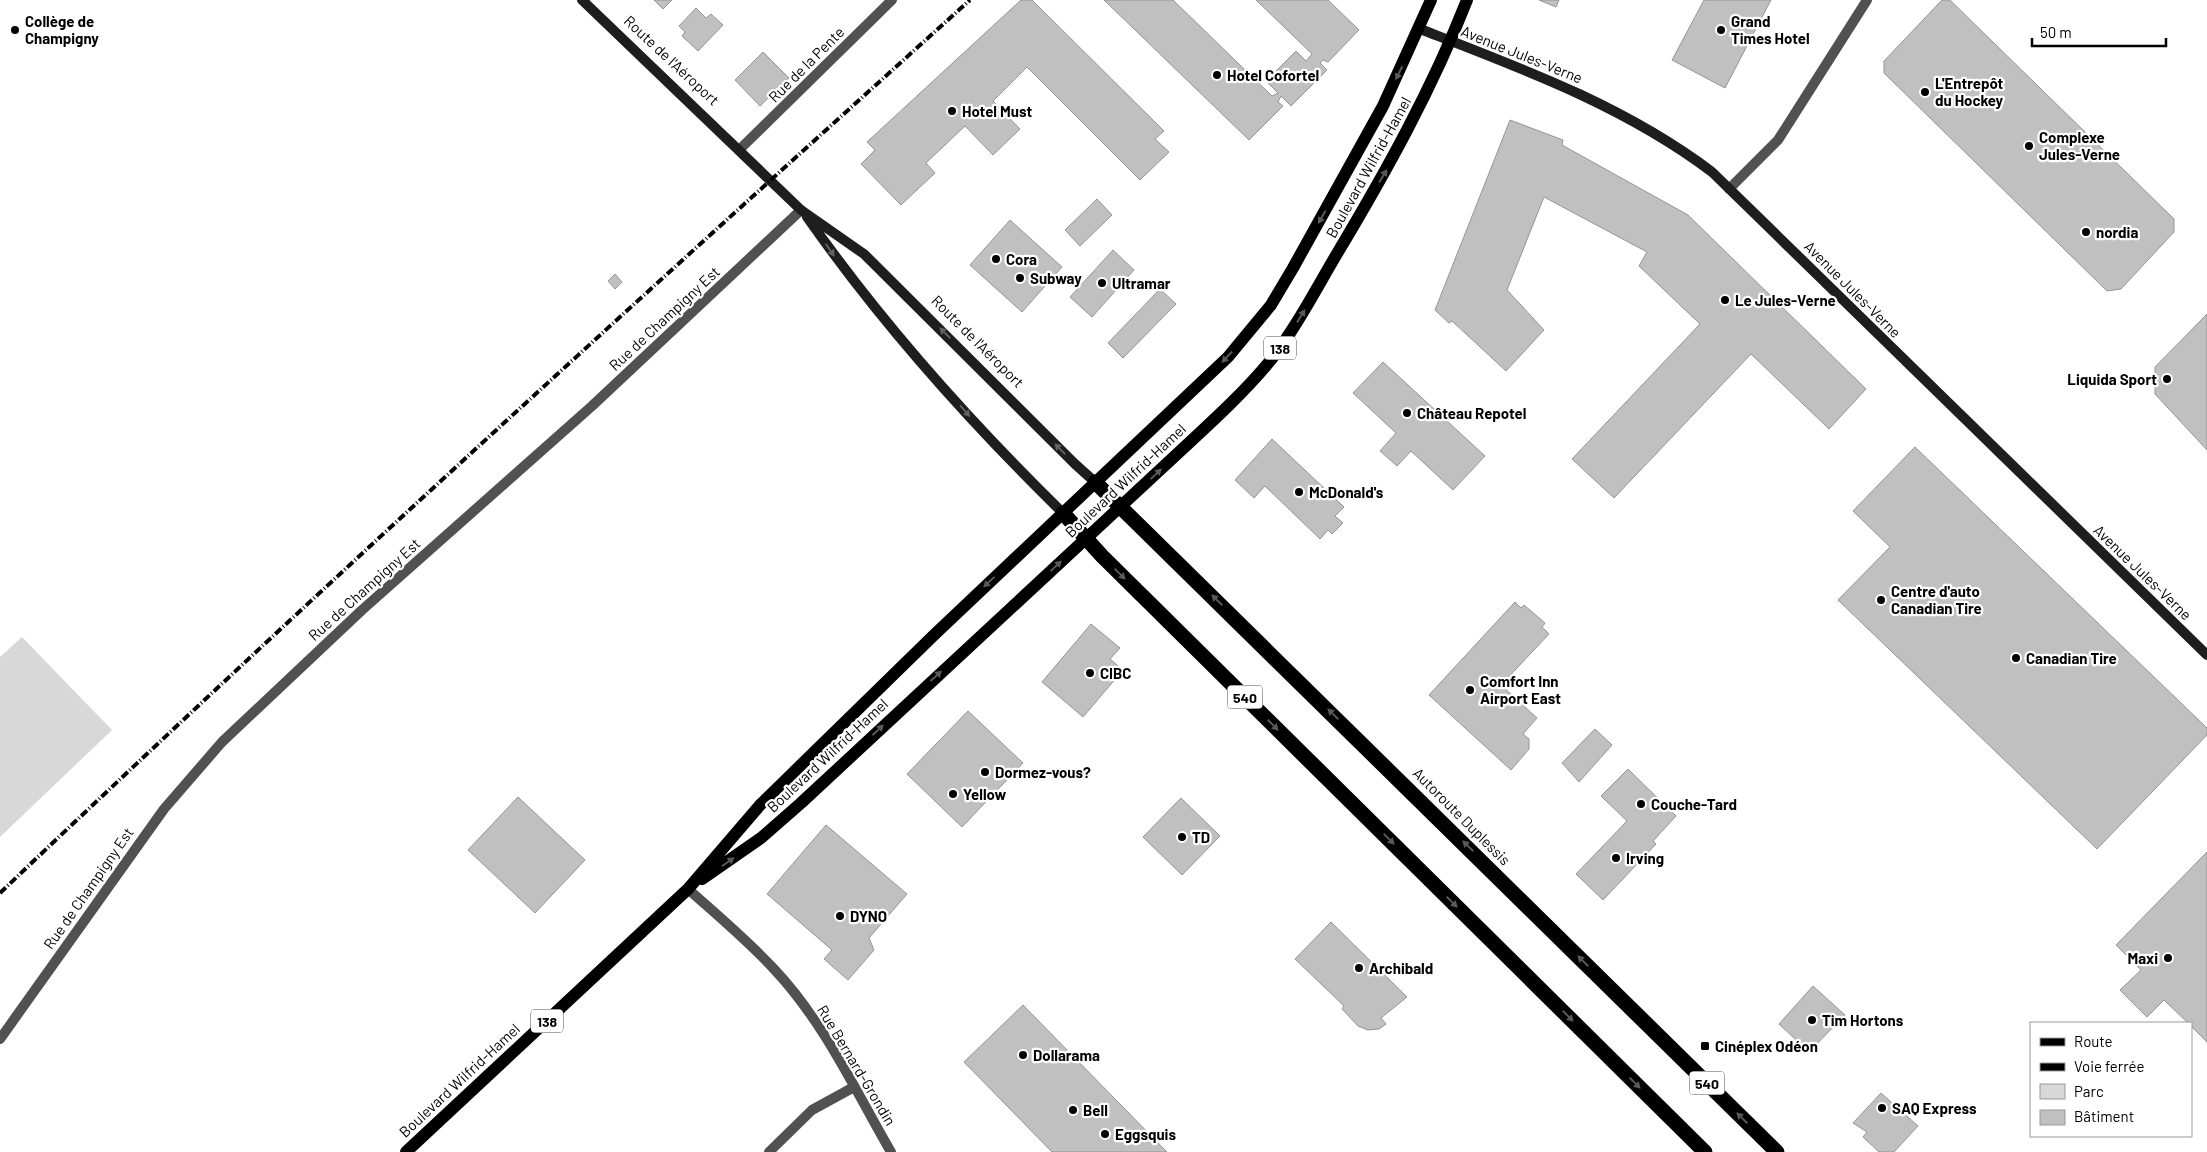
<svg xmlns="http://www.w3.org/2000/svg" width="2207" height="1152" viewBox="0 0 2207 1152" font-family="Barlow,sans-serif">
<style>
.green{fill:#d8d8d8}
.building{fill:#c0c0c0;stroke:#959595}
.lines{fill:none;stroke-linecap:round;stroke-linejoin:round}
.street{stroke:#515151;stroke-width:10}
.secondary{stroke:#1e1e1e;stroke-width:10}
.primary{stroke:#000;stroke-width:12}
.highway{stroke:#000;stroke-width:15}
.rail{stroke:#000;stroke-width:4;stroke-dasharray:8 2.5 1 2.5;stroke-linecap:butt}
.oneway{fill:#595959}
.oneway2{fill:#626262}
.poi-dot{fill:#000;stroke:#fff;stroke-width:2}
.labels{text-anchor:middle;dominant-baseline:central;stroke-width:4.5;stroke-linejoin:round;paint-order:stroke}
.shield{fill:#fff;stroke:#4c4c4c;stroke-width:1}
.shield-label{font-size:14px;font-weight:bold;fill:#000}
.poi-label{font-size:15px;font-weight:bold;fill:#000;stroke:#fff;text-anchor:start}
.street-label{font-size:15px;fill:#000;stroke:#fff}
</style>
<rect width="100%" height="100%" fill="#fff"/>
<path class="green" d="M22,637L112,730L0,837V657Z"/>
<path class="building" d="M654,0H672L663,9Z
M1021,0H1032L1164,131L1155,139L1169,152L1140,180L1027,67L993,101L1020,129L993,155L965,126L926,163L935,173L901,205L861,164L875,150L867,142Z
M1104,0H1173L1272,96L1278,93L1266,81L1296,51L1306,61L1312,54L1256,0H1328L1359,30L1328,62L1323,60L1320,63L1327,70L1291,106L1281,96L1278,102L1283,106L1249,140Z
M1539,0H1559L1556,7Z
M1704,0H1771L1725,88L1672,60Z
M1942,0H1950L2174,219V232L2121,289L2107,291L1884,73V61Z
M696,8L706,18L711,14L723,25L698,51L682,36L685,32L679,26Z
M763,52L789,78L760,106L735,80Z
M1510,120L1563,140L1562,145L1688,215L1866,389L1829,429L1751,354L1614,498L1572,459L1700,324L1639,266L1647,252L1544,197L1507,290L1544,330L1506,371L1452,321L1449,323L1435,310Z
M1097,199L1112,215L1080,246L1065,230Z
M1010,220L1062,267L1022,312L970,265Z
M1113,250L1134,270L1092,317L1070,297Z
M615,274L622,282L615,289L608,281Z
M1160,289L1176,304L1123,358L1108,343Z
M2207,314V450L2155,394V367Z
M1383,362L1485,456L1453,490L1411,451L1397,466L1380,451L1396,433L1353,393Z
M1272,439L1344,507L1335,516L1343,523L1332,534L1328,530L1320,539L1265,486L1254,498L1235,480Z
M1915,447L2207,728V735L2097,849L1838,600L1890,547L1853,511Z
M1515,602L1521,608L1524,605L1545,623L1542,627L1549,634L1501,685L1537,718L1523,734L1529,739V749L1511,770L1429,695Z
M1091,624L1120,648L1110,659L1123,670L1083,717L1042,682Z
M968,711L1023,763L962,827L907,774Z
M1595,729L1612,745L1579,782L1562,763Z
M1628,769L1676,816L1653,841L1656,844L1603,900L1576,874L1627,821L1601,796Z
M518,797L585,860L535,913L468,850Z
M1181,798L1220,836L1182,875L1143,837Z
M826,825L907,894L869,938L874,950L848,980L824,959L832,950L767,894Z
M2207,852V1042L2191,1026V1023H2188L2164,1000L2147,1017L2120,990L2141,970L2116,945Z
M1331,922L1407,997L1381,1018L1386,1024L1379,1029L1368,1030L1358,1026L1342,1009L1344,1006L1295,959Z
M1813,986L1845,1015L1809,1052L1779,1024Z
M1023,1005L1167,1152H1052L964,1062Z
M1881,1093L1918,1126L1894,1152H1879L1863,1137L1867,1132L1853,1123Z"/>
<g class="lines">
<path class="street" d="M740,149L892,0
M1729,189L1778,140L1867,0
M688,889C717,915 748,941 774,969C824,1022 855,1090 891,1152
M0,1039L164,809L222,742L362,610L592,406L801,210
M769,1152L812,1110L854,1087"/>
<path class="secondary" d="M582,0L801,210L864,254L1075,464L1095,482
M1420,29C1521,68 1625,106 1712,172L2207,655
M807,217C880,321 972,424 1063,513"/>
<path class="primary" d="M702,879L761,838L801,803L1190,442C1218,416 1246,390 1270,361C1296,328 1316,289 1338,252C1387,170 1432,89 1467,0
M406,1152L688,889L761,804L934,635L1228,357L1271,305L1293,268L1383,106L1431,0"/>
<path class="highway" d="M1095,482L1777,1152
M1063,513L1102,556L1705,1152"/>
<path class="rail" d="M0,893C318,590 644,294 970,0"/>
</g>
<defs><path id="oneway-solid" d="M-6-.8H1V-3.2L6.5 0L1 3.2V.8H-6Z" transform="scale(1.25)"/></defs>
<g class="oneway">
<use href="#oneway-solid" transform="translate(1399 73) rotate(116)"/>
<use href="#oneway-solid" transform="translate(1383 176) rotate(-59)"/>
<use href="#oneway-solid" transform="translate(1322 217) rotate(119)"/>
<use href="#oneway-solid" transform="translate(1301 316) rotate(-58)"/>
<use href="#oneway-solid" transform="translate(1227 357) rotate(133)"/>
<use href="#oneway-solid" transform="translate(1156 474) rotate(-43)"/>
<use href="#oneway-solid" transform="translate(1056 566) rotate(-43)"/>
<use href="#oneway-solid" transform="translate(1120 574) rotate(45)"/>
<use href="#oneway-solid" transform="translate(989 582) rotate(137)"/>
<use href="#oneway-solid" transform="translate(1217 600) rotate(-135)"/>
<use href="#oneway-solid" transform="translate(936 676) rotate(-42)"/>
<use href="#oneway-solid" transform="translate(1333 714) rotate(-135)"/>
<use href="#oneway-solid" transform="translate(1273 725) rotate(45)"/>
<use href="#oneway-solid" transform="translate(878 730) rotate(-44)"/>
<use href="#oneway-solid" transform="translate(1389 839) rotate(45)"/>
<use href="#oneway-solid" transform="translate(1468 846) rotate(-135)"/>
<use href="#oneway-solid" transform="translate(728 862) rotate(-35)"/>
<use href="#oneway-solid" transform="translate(1452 902) rotate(45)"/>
<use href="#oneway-solid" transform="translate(1583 961) rotate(-135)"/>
<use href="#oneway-solid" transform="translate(1568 1016) rotate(45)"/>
<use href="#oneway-solid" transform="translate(1635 1083) rotate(45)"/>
<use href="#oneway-solid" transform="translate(1742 1118) rotate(-135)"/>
</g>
<g class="oneway2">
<use href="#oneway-solid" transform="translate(830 250) rotate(55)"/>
<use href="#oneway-solid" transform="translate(945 333) rotate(-135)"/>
<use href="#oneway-solid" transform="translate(965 411) rotate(49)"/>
<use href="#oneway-solid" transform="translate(1060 449) rotate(-134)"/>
</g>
<g class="poi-dot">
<circle cx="15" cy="30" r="5"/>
<circle cx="1721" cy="30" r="5"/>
<circle cx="1217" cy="75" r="5"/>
<circle cx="1925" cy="92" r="5"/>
<circle cx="952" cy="111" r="5"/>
<circle cx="2029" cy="146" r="5"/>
<circle cx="2086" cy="232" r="5"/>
<circle cx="996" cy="259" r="5"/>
<circle cx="1020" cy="278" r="5"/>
<circle cx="1102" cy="283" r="5"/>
<circle cx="1725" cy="300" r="5"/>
<circle cx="2167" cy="379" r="5"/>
<circle cx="1407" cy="413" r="5"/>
<circle cx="1299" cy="492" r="5"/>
<circle cx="1881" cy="600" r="5"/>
<circle cx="2016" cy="658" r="5"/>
<circle cx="1090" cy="673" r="5"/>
<circle cx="1470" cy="690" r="5"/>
<circle cx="985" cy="772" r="5"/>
<circle cx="953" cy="794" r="5"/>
<circle cx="1641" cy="804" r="5"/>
<circle cx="1182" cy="837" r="5"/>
<circle cx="1616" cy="858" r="5"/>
<circle cx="840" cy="916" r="5"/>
<circle cx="2168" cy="958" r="5"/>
<circle cx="1359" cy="968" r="5"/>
<circle cx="1812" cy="1020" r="5"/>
<rect x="1700" y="1041" width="10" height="10" rx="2.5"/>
<circle cx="1023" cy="1055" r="5"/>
<circle cx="1882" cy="1108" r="5"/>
<circle cx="1073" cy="1110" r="5"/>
<circle cx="1105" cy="1134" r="5"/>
</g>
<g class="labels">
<g class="shield">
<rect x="1264" y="336.5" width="32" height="23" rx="4"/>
<rect x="1227.5" y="685.5" width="35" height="23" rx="4"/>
<rect x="531" y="1009.5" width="32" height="23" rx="4"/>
<rect x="1689.5" y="1071.5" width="35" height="23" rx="4"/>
</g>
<g class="shield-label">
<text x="1280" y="348">138</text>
<text x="1245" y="697">540</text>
<text x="547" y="1021">138</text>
<text x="1707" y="1083">540</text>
</g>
<g class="poi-label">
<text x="25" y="21">Collège de<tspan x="25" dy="17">Champigny</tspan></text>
<text x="1731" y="21">Grand<tspan x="1731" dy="17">Times Hotel</tspan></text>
<text x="1227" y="75">Hotel Cofortel</text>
<text x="1935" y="83">L'Entrepôt<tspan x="1935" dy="17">du Hockey</tspan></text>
<text x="962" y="111">Hotel Must</text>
<text x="2039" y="137">Complexe<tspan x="2039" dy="17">Jules-Verne</tspan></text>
<text x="2096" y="232">nordia</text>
<text x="1006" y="259">Cora</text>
<text x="1030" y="278">Subway</text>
<text x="1112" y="283">Ultramar</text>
<text x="1735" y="300">Le Jules-Verne</text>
<text x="2157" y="379" text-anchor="end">Liquida Sport</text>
<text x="1417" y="413">Château Repotel</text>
<text x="1309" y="492">McDonald's</text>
<text x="1891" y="591">Centre d'auto<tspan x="1891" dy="17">Canadian Tire</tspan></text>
<text x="2026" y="658">Canadian Tire</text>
<text x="1100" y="673">CIBC</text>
<text x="1480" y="681">Comfort Inn<tspan x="1480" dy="17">Airport East</tspan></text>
<text x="995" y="772">Dormez-vous?</text>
<text x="963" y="794">Yellow</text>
<text x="1651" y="804">Couche-Tard</text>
<text x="1192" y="837">TD</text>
<text x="1626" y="858">Irving</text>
<text x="850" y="916">DYNO</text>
<text x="2158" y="958" text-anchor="end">Maxi</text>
<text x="1369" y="968">Archibald</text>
<text x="1822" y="1020">Tim Hortons</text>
<text x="1715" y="1046">Cinéplex Odéon</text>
<text x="1033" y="1055">Dollarama</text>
<text x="1892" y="1108">SAQ Express</text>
<text x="1083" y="1110">Bell</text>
<text x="1115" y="1134">Eggsquis</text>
</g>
<g class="street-label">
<text transform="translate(1522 54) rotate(22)">Avenue Jules-Verne</text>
<text transform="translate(672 60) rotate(43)">Route de l'Aéroport</text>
<text transform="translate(806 64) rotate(-45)">Rue de la Pente</text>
<text transform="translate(1368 167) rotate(-61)">Boulevard Wilfrid-Hamel</text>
<text transform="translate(1853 289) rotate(45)">Avenue Jules-Verne</text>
<text transform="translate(664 318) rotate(-43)">Rue de Champigny Est</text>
<text transform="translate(978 341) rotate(45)">Route de l'Aéroport</text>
<text transform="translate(1125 480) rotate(-43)">Boulevard Wilfrid-Hamel</text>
<text transform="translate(2143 572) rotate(44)">Avenue Jules-Verne</text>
<text transform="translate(364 589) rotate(-42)">Rue de Champigny Est</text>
<text transform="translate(827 755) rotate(-43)">Boulevard Wilfrid-Hamel</text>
<text transform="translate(1462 816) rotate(45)">Autoroute Duplessis</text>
<text transform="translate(88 888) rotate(-55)">Rue de Champigny Est</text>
<text transform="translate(857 1065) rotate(59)">Rue Bernard-Grondin</text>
<text transform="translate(459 1080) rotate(-43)">Boulevard Wilfrid-Hamel</text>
</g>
</g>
<rect x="2030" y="1022" width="162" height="115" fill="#ffffff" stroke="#999999"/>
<rect x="2040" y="1038" width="25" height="8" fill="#000000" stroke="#999999"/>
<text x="2074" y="1047" font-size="15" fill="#000000">Route</text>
<rect x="2040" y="1063" width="25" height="8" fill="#000000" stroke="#999999"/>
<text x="2074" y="1072" font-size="15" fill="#000000">Voie ferrée</text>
<rect x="2040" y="1084" width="25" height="15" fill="#d8d8d8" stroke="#999999"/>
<text x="2074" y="1097" font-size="15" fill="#000000">Parc</text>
<rect x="2040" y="1110" width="25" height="15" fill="#c0c0c0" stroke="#999999"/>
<text x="2074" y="1122" font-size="15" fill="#000000">Bâtiment</text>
<path d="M2032 38v8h134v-8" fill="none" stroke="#000000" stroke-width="2.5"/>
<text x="2040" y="38" font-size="15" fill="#000000" stroke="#ffffff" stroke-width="4" paint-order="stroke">50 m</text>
</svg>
